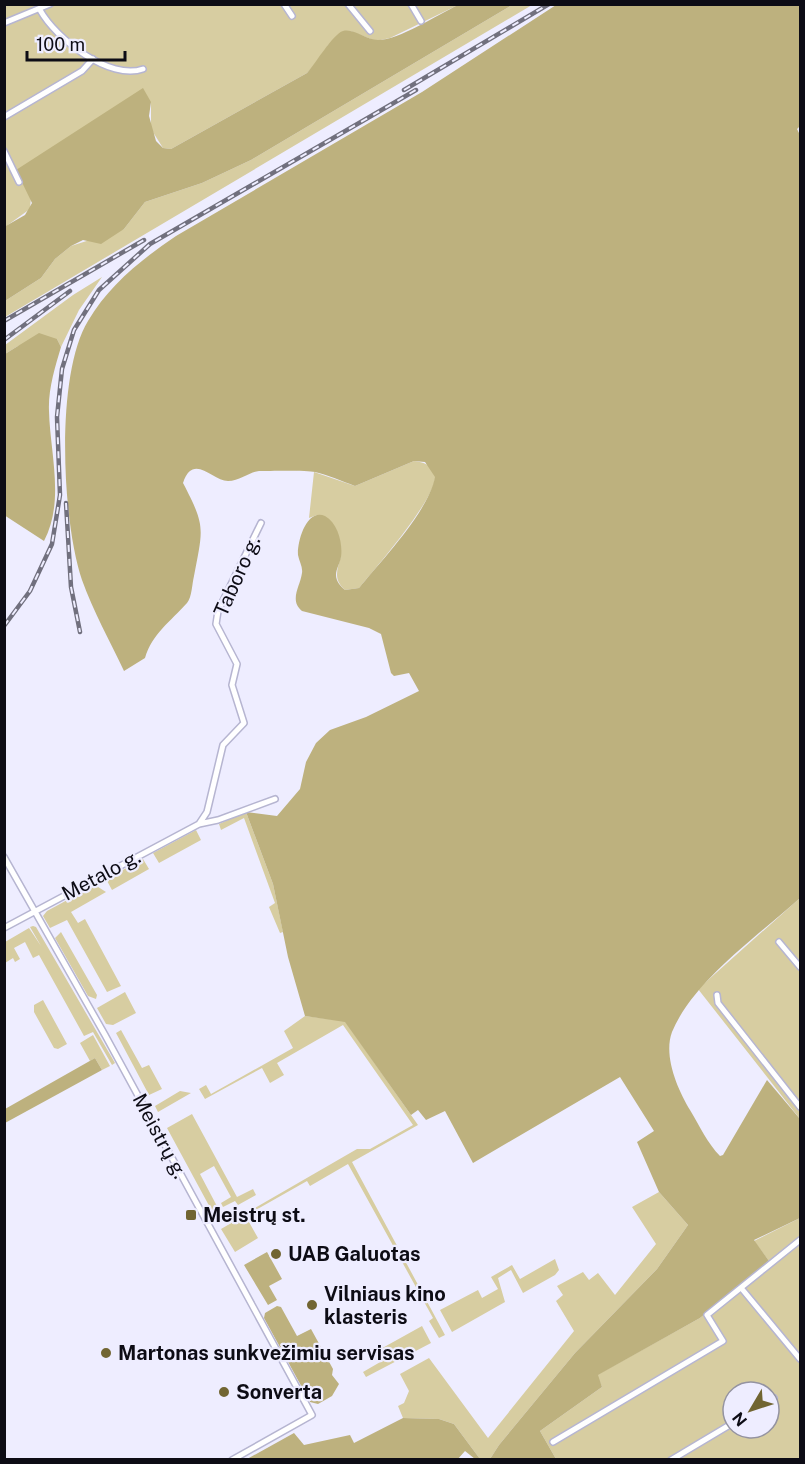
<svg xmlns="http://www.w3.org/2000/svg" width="805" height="1464" viewBox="0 0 805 1464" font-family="'Public Sans',sans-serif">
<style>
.green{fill:#d7cda1;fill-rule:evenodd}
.forest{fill:#bdb17e}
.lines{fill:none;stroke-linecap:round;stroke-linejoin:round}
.minor-casing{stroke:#b6b5d1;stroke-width:8}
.minor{stroke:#fff;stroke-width:5}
.rail-casing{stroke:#71707e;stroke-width:4.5}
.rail{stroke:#eeedff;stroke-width:2;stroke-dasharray:7;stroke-linecap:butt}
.poi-dot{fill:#716532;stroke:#eeedff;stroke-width:2}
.labels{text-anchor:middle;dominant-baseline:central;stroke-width:4.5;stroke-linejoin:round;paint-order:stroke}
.street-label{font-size:20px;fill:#0d0c15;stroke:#eeedff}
.poi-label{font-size:20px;font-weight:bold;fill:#0d0c15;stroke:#eeedff;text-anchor:start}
</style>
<rect width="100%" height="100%" fill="#eeedff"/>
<path class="green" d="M4,5H458L390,38L376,41L350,31L328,45L322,57L307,73L171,149L163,148L151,129V102L21,180L31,197L30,209L5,227Z
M512,5H532L5,317V301L41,278L55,259L71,246L124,229L145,202L202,183L251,160Z
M102,277L79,310L61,347L57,339L18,346L5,354V345L73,295Z
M414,461C423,462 433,465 435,476C438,496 374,570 359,588L345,590C333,579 337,570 341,556L317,515L309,518L314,472L355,486Z
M246,812L273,884L283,932L280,933L269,907L275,903L244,818L221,830L219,824Z
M196,830L201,840L159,863L153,853Z
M143,859L149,869L112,890L106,879Z
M95,885L106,892L71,912L78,923L85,919L121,986L107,992L67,920L50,928L43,916L47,911Z
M800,898V1119L698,989Z
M33,926L36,927L115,1063L112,1065L93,1032L84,1036L39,955L33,958L25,942L14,948L20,959L15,962L13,958L5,963V942L29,928L41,946L30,927Z
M61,932L97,995L96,999L88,996L55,938Z
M125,992L136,1013L113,1025L106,1024L97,1008Z
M43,1000L67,1044L58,1049L54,1048L34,1012V1005Z
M305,1016L345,1021L418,1125L352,1162L445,1335L439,1338L429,1321L433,1318L348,1164L310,1186L307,1181L247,1215L246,1213L357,1149H370L413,1125L343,1025L277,1063L284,1075L270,1083L262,1068L205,1099L199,1089L206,1085L211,1094L293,1048L284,1031Z
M121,1030L142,1068L149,1065L162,1089L149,1095L116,1033Z
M93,1035L110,1066L102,1070L95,1058L90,1061L80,1043Z
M180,1091L191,1093L158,1112L155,1106Z
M192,1114L237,1197L253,1189L256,1195L238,1205L235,1201L223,1207L221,1203L231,1197L214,1166L200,1174L219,1210L213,1213L167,1128Z
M659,1192L688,1225L657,1269L575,1353L499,1445L490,1459H480L454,1424L439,1419L403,1418L398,1406L404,1403L409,1391L400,1374L429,1358L488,1438L574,1331L556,1301L563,1295L557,1286L583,1272L589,1280L598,1273L615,1295L656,1244L632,1207Z
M245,1215L258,1238L235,1252L221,1229Z
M800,1218V1459H556L540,1431L602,1387L597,1375L700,1318L769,1261L754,1241ZM733,1392H769V1428H733Z
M555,1259L559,1270L555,1275L523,1293L511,1270L498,1278L505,1302L452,1332L440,1310L478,1290L482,1298L498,1289L491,1277L512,1265L520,1279Z
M422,1326L431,1343L366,1377L363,1372L382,1361L377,1351Z"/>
<path class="forest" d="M458,5H512L251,160L202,183L145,202L124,229L101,244L83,240L71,246L55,259L41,278L5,301L4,227L25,215L32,203L16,170L143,88L151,102L149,116L156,141L163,148L171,149L307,73C316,63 333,34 343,31C354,28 366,40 378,40C399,40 437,15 458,5Z
M556,5H800V126L797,129L800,135V898C759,935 693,981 672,1032C663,1056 678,1090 690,1110C699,1125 708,1144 720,1156L723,1155L767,1080L800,1119V1218L754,1240L769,1261L700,1318L598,1375L602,1387L540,1431L556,1459H490L499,1445L575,1353L657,1269L688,1225L659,1192L637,1142L654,1131L620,1077L473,1163L445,1111L426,1120L418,1110L411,1115L345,1022L305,1016L288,957L273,884L246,812L277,816L300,789L306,762L316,743L330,730L366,717L419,691L409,673L394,676L391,673L381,634L369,628L302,611C289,600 300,587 302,573C303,567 299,561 298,555C297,543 306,508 325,516C338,523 343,544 341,557C340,563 336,569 336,575C336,581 340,586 345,590L359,588C381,561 429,511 435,477L425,462L414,461L355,486C342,481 328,475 315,472C307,470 268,471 259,471C249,472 240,481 228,481C213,481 193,452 183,483C206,527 203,528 194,576C192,584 192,597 187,603C171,621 152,634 145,658L124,671C110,641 93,611 82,580C62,521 55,375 88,321C109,285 142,259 176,236L422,92Z
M39,333L57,339L61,347C55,367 48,390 49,411C50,453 65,501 44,541L4,515L5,354Z
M95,1058L102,1070L5,1123V1109Z
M267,1252L282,1279L269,1286L277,1300L268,1305L244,1265Z
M277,1306L281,1307L297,1336L311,1329L333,1369L332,1375L339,1384L332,1396L318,1404L310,1402L264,1318L265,1313Z
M403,1418L439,1419L454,1424L480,1459H475L465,1451L457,1460L247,1459L294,1433L304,1445L350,1435L354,1443Z"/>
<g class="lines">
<g class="minor-casing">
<path id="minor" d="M284,4L292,16
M348,4L370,31
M411,4L421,21
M40,10C56,39 110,81 143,69
M4,23L50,4
M4,117L82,71L93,59
M4,151L19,182
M199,824L207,812L223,745L244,723L232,685L237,664L216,624L218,611L261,523
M4,857L105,1035L312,1415L232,1460
M4,928L199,824L218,820L275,799
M779,942L800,967
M717,995L718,1003L800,1107
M742,1289L800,1359
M769,1401L774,1398
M553,1442L723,1341L707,1315L800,1240
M671,1460L733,1423"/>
</g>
<use href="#minor" class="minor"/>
<g class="rail-casing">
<path id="rail" d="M404,90L549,4
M4,321L144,240
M4,340L70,291
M66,503L71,587L80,632
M4,626L30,591L52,544L60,495L57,417L62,369L74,330L99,290L150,244L416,90"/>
</g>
<use href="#rail" class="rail"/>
</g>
<g class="poi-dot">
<rect x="185" y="1209" width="12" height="12" rx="3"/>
<circle cx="276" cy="1254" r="6"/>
<circle cx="312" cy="1305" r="6"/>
<circle cx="106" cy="1353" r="6"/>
<circle cx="224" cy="1392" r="6"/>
</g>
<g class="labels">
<g class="street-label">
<text transform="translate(237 576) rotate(-66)">Taboro g.</text>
<text transform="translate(101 875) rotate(-28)">Metalo g.</text>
<text transform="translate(160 1136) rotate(62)">Meistrų g.</text>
</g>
<g class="poi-label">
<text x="203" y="1215">Meistrų st.</text>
<text x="288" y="1254">UAB Galuotas</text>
<text x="324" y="1294">Vilniaus kino<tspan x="324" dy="23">klasteris</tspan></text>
<text x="118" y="1353">Martonas sunkvežimiu servisas</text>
<text x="236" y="1392">Sonverta</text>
</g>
</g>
<rect width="805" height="1464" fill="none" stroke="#0d0c15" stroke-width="12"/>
<g transform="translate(751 1410) rotate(231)"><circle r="28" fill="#eeedff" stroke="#9493a1" stroke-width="1.5"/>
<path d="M0-4.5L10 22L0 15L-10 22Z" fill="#716532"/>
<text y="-9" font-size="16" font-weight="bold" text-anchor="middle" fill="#0d0c15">N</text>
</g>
<path d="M27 51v9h98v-9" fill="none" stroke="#0d0c15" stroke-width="3"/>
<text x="36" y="51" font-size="18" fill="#0d0c15" stroke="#eeedff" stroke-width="4.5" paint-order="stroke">100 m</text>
</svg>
